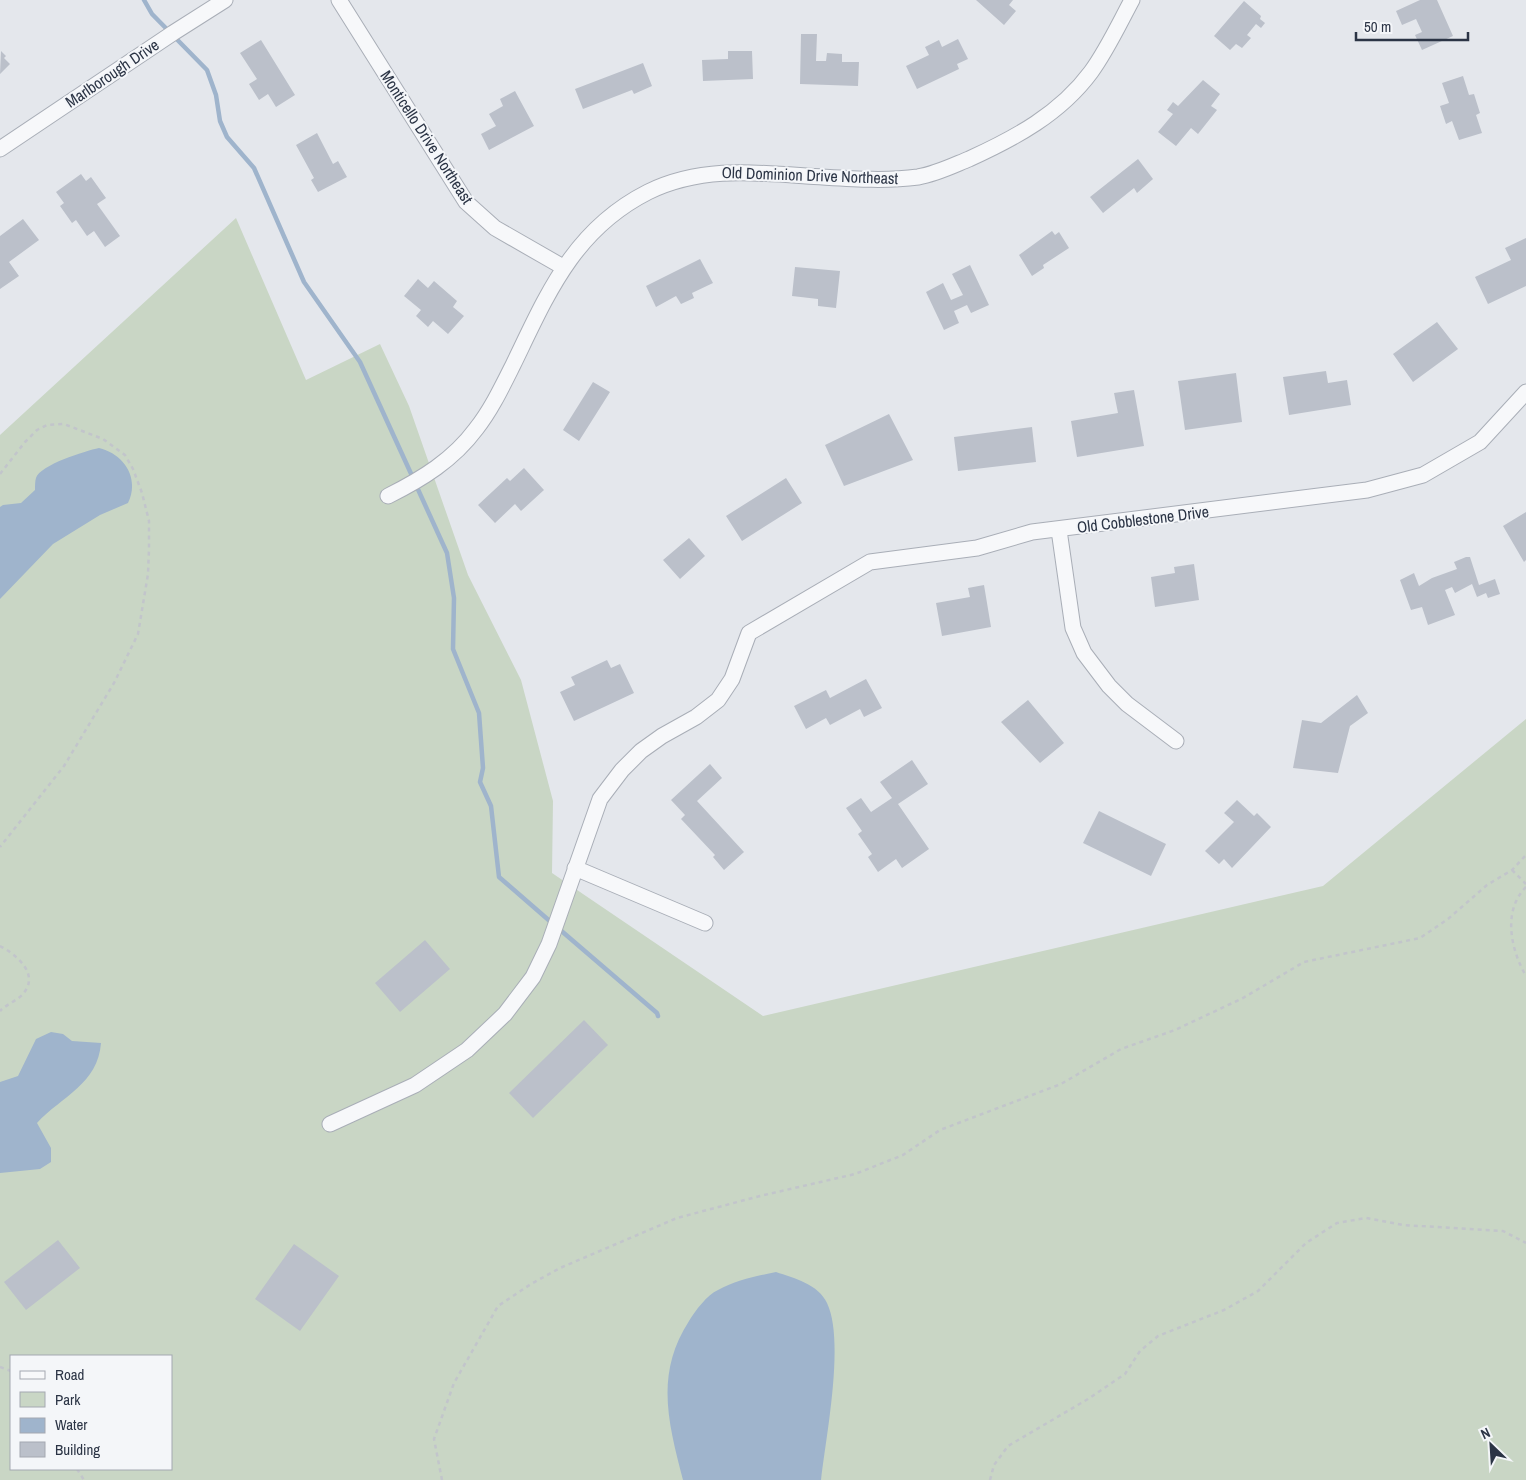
<svg xmlns="http://www.w3.org/2000/svg" width="1526" height="1480" viewBox="0 0 1526 1480" font-family="'Archivo Narrow',sans-serif">
<style>
.green{fill:#c9d6c5;fill-rule:evenodd}
.water{fill:#9fb4cc}
.lines{fill:none;stroke-linecap:round;stroke-linejoin:round}
.stream{stroke:#9fb4cc;stroke-width:4.5}
.building{fill:#bbc0ca}
.minor-casing{stroke:#a9aeb7;stroke-width:17}
.path{stroke:#c2c5cb;stroke-width:2.5;stroke-dasharray:4 4;stroke-linecap:butt}
.minor{stroke:#f7f8fa;stroke-width:15}
.labels{text-anchor:middle;dominant-baseline:central;stroke-width:4;stroke-linejoin:round;paint-order:stroke}
.street-label{font-size:16px;fill:#2b3445;stroke:#f4f6f9}
</style>
<rect width="100%" height="100%" fill="#e4e7ec"/>
<path class="green" d="M236,218L306,380L380,344L409,406L468,575L521,680L553,801L552,873L763,1016L1323,886L1526,719V1480H0V435ZM11,1356H171V1469H11Z"/>
<path class="water" d="M99,448C124,454 140,478 128,503L100,515L53,544L0,599V507L3,505L21,503L35,490C35,486 35,481 36,478C40,465 85,451 99,448Z
M51,1032L63,1034L72,1041L101,1043C98,1084 62,1096 37,1123L51,1148V1162L40,1169L0,1173V1082L18,1076L36,1039Z
M776,1272C794,1278 818,1284 827,1303C845,1341 826,1436 821,1480H683C668,1422 655,1374 689,1321C695,1311 707,1295 718,1290C736,1280 756,1276 776,1272Z"/>
<g class="lines">
<path class="stream" d="M144,0L152,14L207,70L216,95L220,121L227,137L254,168L304,282L360,362L413,478
M416,485L447,553L454,598L453,649L479,713L483,768L480,782L491,806L499,877L552,923
M558,928L657,1013L658,1016"/>
</g>
<path class="building" d="M976,0H1013L1009,5L1016,11L1004,25Z
M1420,0H1437L1453,36L1422,50L1415,35L1422,32L1416,19L1402,25L1396,11Z
M1244,1L1261,16L1260,19L1265,23L1261,28L1256,24L1247,35L1251,38L1242,48L1236,44L1230,50L1214,36Z
M801,34H817L816,61H826L827,53L842,54V62H859L858,86L800,84Z
M958,39L968,59L957,64L959,69L917,89L906,66L929,55L925,47L939,40L942,47Z
M261,40L295,95L276,107L268,94L259,100L249,84L257,79L240,53Z
M1,51L6,56L4,58L10,64L0,74Z
M728,51H752L753,79L703,81L702,60L728,59Z
M643,63L652,86L634,94L632,90L583,109L575,89Z
M1463,76L1469,95L1474,94L1480,113L1476,115L1482,133L1459,140L1452,121L1446,124L1440,106L1449,103L1442,83Z
M1203,80L1220,94L1211,106L1217,110L1198,134L1191,128L1176,146L1158,132L1173,114L1167,110L1173,102L1178,106Z
M515,91L534,126L489,150L481,134L496,126L489,114L503,106L500,99Z
M317,133L333,164L338,161L347,177L318,192L311,180L314,178L296,145Z
M1138,159L1153,179L1137,193L1134,188L1103,213L1090,197Z
M81,174L86,181L91,177L106,198L97,204L120,236L105,247L94,231L87,236L76,220L72,223L60,206L64,203L56,192Z
M23,219L39,240L9,262L19,276L0,289V236Z
M1052,231L1055,235L1059,232L1069,248L1043,265L1044,268L1032,276L1019,255Z
M1526,238V286L1488,304L1475,277L1511,260L1505,248Z
M700,259L713,283L692,293L694,298L681,304L676,296L656,307L646,286Z
M970,265L989,305L971,313L967,305L954,311L959,323L944,330L926,292L943,283L951,300L963,295L952,274Z
M795,267L840,271L836,308L818,306V299L792,296Z
M418,279L428,288L434,281L457,301L453,307L464,316L448,334L433,321L428,327L416,316L421,310L404,296Z
M1437,322L1458,349L1413,382L1393,354Z
M1326,371L1328,383L1347,380L1351,405L1289,415L1283,377Z
M1236,373L1242,422L1185,430L1178,381Z
M593,382L610,392L579,441L563,430Z
M1134,390L1144,446L1077,457L1071,421L1118,413L1114,393Z
M889,414L913,460L844,486L825,445Z
M1032,427L1036,462L958,471L954,437Z
M524,468L544,490L521,511L515,504L495,523L478,505L507,478L510,481Z
M786,478L802,503L742,541L726,516Z
M1526,512V560L1524,562L1503,526Z
M689,538L705,556L680,579L663,560Z
M1466,557H1470L1479,585L1495,579L1500,594L1488,598L1486,593L1477,597L1472,584L1455,593L1452,587L1445,590L1455,615L1428,625L1422,607L1411,610L1400,580L1414,573L1419,586L1432,578L1457,569L1454,562Z
M1194,564L1199,600L1155,607L1151,577L1175,573L1174,567Z
M984,585L991,627L942,636L936,603L970,597L968,588Z
M607,660L611,668L620,664L634,693L574,721L560,692L575,685L571,677Z
M866,679L882,708L864,717L860,709L830,725L826,718L806,729L794,706L826,690L830,698Z
M1357,695L1368,713L1350,726L1338,773L1293,768L1302,720L1321,723Z
M1028,700L1064,743L1040,763L1001,722Z
M912,760L928,784L898,804L929,849L902,868L896,859L878,872L868,857L872,854L858,834L862,831L846,808L861,798L871,812L892,798L880,782Z
M710,764L722,778L697,801L744,852L724,870L713,857L715,855L681,819L685,815L671,800Z
M1237,800L1254,816L1257,813L1271,827L1232,868L1224,859L1219,864L1205,851L1234,822L1224,813Z
M1099,811L1166,844L1151,876L1083,843Z
M425,940L450,969L400,1012L375,983Z
M584,1020L608,1045L533,1118L509,1093Z
M58,1240L80,1268L26,1310L4,1282Z
M294,1244L339,1276L300,1331L255,1299Z"/>
<g class="lines">
<g class="minor-casing">
<path id="minor" d="M339,0L466,202L495,228L563,267
M0,149L173,33L225,0
M388,496C422,479 453,460 476,429C491,410 502,387 513,365C547,295 573,230 648,192C699,167 751,172 806,176C843,178 881,182 918,177C936,174 952,166 969,159C1015,138 1060,114 1091,72C1107,50 1119,24 1132,0
M1059,530L1073,628L1084,653L1109,686L1127,704L1176,741
M575,868L705,923
M330,1124L415,1085L467,1050L505,1014L533,977L549,944L600,799L622,770L641,751L662,736L696,717L718,700L732,679L749,633L870,562L977,548L1032,532L1367,490L1423,475L1480,442L1526,392"/>
</g>
<path class="path" d="M0,474L25,442L37,430L47,425L64,424L103,439L125,455L133,469L142,493L149,521V549L148,574L138,634L114,683L64,766L0,847
M1512,870L1526,884
M1526,887C1502,911 1511,950 1526,976
M0,946C17,955 41,975 22,995C16,1001 7,1004 0,1011
M0,1367L11,1371
M77,1469L84,1480
M442,1480L434,1439L454,1383L498,1306L531,1284L560,1268L677,1218L760,1196L855,1174L903,1155L940,1130L1061,1084L1121,1049L1175,1030L1243,998L1304,962L1420,938L1448,919L1487,885L1512,870L1526,855
M990,1480L994,1465L1008,1446L1088,1399L1125,1374L1140,1351L1158,1336L1224,1310L1258,1291L1306,1243L1337,1223L1366,1218L1403,1225L1503,1231L1526,1243"/>
<use href="#minor" class="minor"/>
</g>
<g class="labels">
<g class="street-label">
<text transform="translate(112 73) rotate(-34)">Marlborough Drive</text>
<text transform="translate(427 137) rotate(57)">Monticello Drive Northeast</text>
<text transform="translate(810 175) rotate(2)">Old Dominion Drive Northeast</text>
<text transform="translate(1143 519) rotate(-7)">Old Cobblestone Drive</text>
</g>
</g>
<rect x="10" y="1355" width="162" height="115" fill="#f4f6f9" stroke="#a4a8b1"/>
<rect x="20" y="1371" width="25" height="8" fill="#f7f8fa" stroke="#a4a8b1"/>
<text x="55" y="1380" font-size="15" fill="#2b3445">Road</text>
<rect x="20" y="1392" width="25" height="15" fill="#c9d6c5" stroke="#a4a8b1"/>
<text x="55" y="1405" font-size="15" fill="#2b3445">Park</text>
<rect x="20" y="1418" width="25" height="15" fill="#9fb4cc" stroke="#a4a8b1"/>
<text x="55" y="1430" font-size="15" fill="#2b3445">Water</text>
<rect x="20" y="1442" width="25" height="15" fill="#bbc0ca" stroke="#a4a8b1"/>
<text x="55" y="1455" font-size="15" fill="#2b3445">Building</text>
<g transform="translate(1491 1445) rotate(335)" stroke="#f4f6f9" stroke-width="4" paint-order="stroke">
<path d="M0-4L9 19L0 12L-9 19Z" fill="#2b3445"/>
<text y="-8" font-size="14" font-weight="bold" text-anchor="middle" fill="#2b3445">N</text>
</g>
<path d="M1356 32v8h112v-8" fill="none" stroke="#2b3445" stroke-width="2.5"/>
<text x="1364" y="32" font-size="15" fill="#2b3445" stroke="#f4f6f9" stroke-width="4" paint-order="stroke">50 m</text>
</svg>
